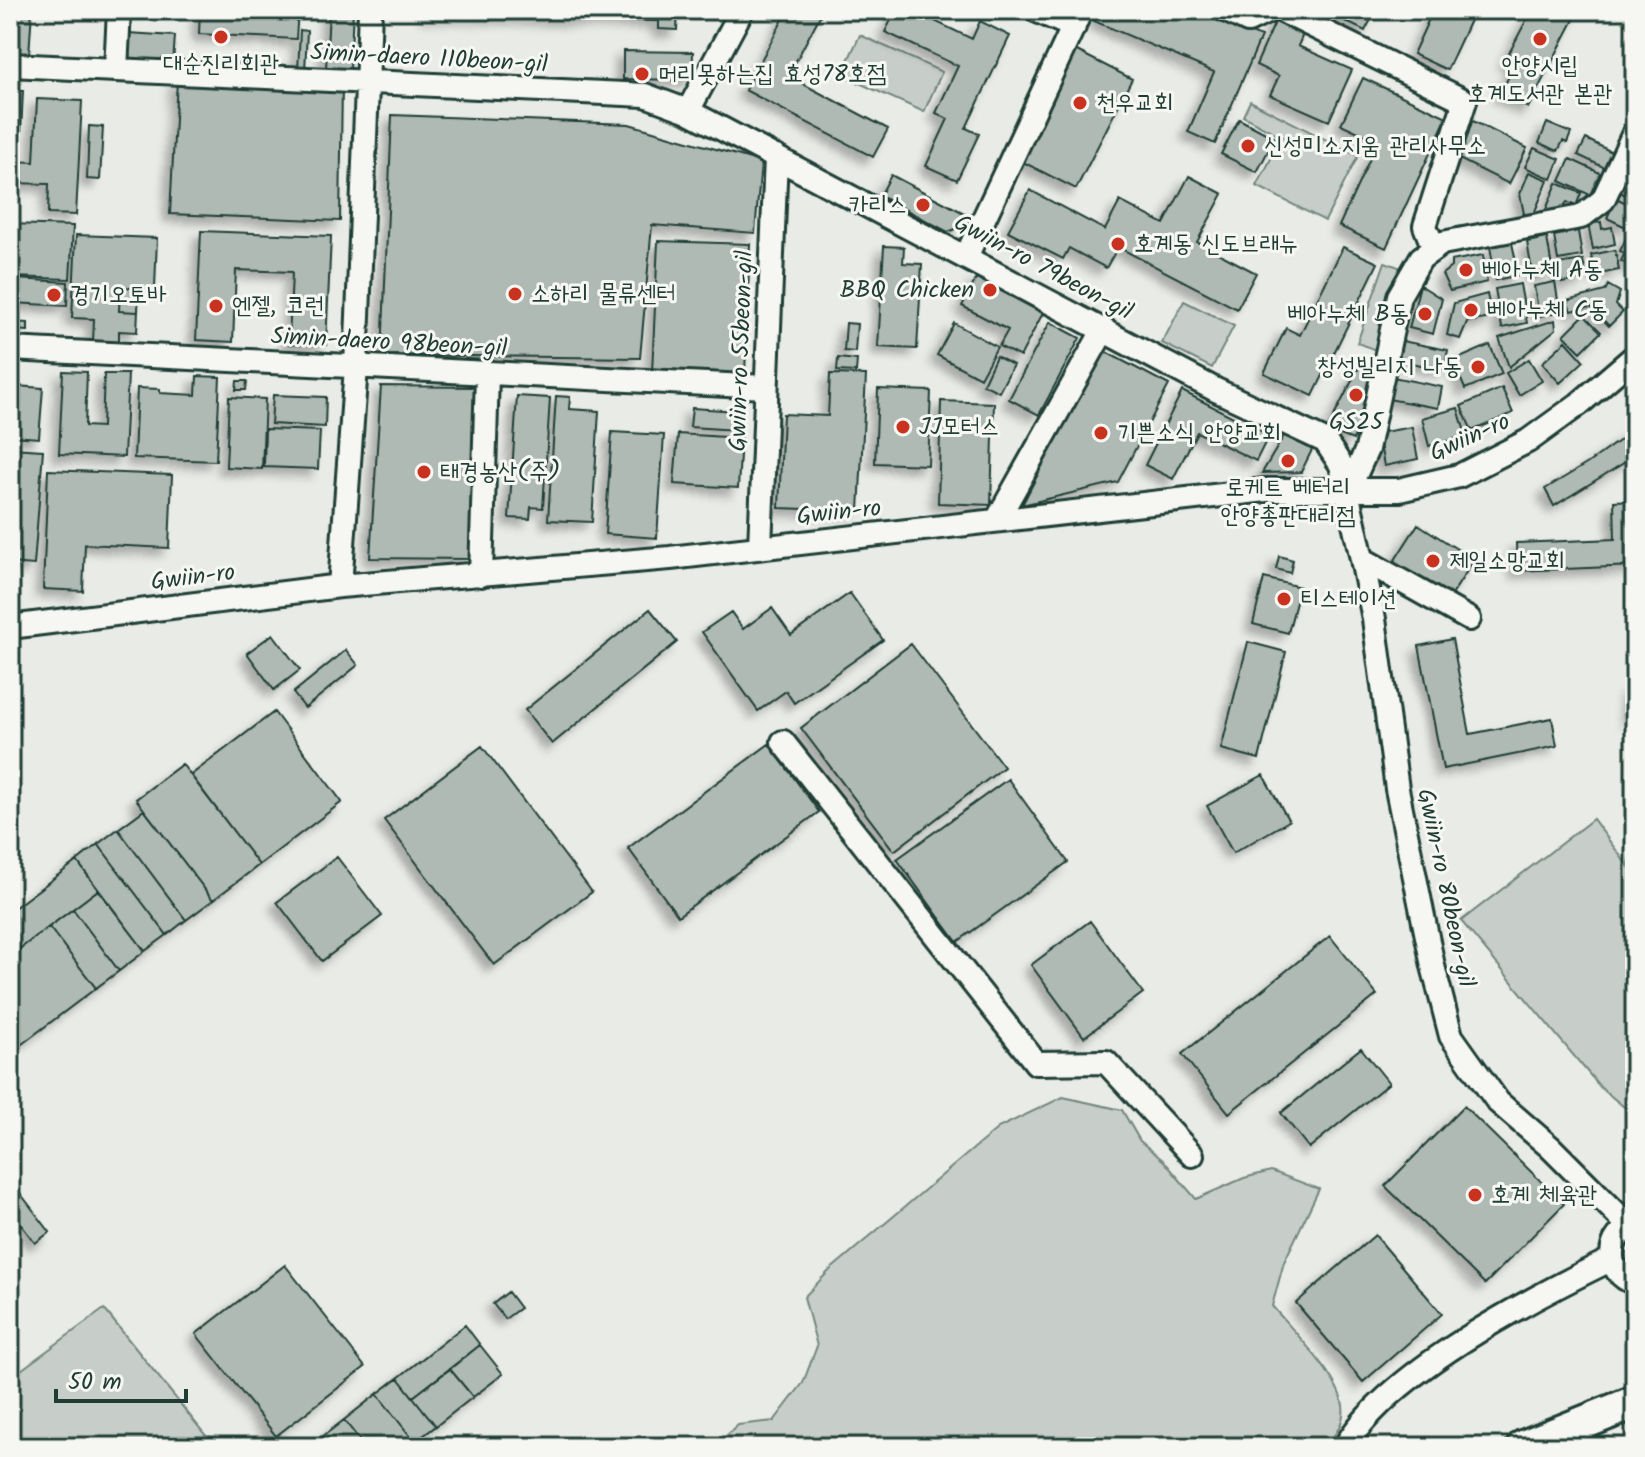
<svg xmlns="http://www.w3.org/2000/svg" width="1645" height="1457" viewBox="0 0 1645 1457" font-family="Kalam,'Poor Story',sans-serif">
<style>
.green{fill:#c7cec9;stroke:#73867e;stroke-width:2}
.building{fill:#b0bab5;stroke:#1f3d34;stroke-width:2;filter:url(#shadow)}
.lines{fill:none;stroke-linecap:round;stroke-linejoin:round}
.minor-casing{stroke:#1f3d34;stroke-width:28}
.highway-casing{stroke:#1f3d34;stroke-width:38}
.minor{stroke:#f6f6f2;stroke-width:22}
.highway{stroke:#f6f6f2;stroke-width:32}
.poi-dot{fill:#c8321e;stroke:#f6f6f2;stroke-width:3}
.labels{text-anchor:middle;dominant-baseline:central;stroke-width:6;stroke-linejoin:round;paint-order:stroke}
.street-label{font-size:24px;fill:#1f3d34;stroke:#f6f6f2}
.poi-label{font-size:24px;fill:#1f3d34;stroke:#f6f6f2;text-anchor:start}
</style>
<defs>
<filter id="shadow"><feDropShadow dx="-7" dy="7" stdDeviation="4" flood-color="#0004"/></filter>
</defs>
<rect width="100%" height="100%" fill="#e9ebe7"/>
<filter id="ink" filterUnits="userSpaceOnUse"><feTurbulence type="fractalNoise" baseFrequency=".0125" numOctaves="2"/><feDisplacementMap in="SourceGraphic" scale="16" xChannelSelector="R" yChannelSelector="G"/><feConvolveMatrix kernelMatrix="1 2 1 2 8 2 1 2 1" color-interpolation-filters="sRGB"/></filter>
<g filter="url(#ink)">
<path class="green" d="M860,35L942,72L924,112L841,75Z
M1250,101L1358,156L1325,221L1257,186L1282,137L1243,116Z
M1385,262L1404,269L1376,350L1357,343Z
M1184,301L1234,326L1212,368L1162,343Z
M1635,802V1116L1600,1087L1461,921L1593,819L1628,866Z
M1063,1097L1122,1110L1140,1141L1164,1161L1196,1199L1244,1178L1271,1171L1319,1189L1284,1262L1272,1306C1291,1329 1349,1385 1343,1415C1341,1429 1333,1437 1324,1447H714L738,1425L774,1421L803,1383L817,1346L804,1297L830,1270L998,1128Z
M104,1309L215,1447H10V1378Z"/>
<path class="building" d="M10,10H32L29,55L10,54Z
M200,10H298L296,39L199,34Z
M329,10H353L350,70L326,69Z
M427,10H678L677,30L659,29V21L427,14Z
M788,10H823L788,76L888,129L873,157L745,90Z
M896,10H912L972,39L980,21L1010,36L966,128L979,134L957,180L926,166L948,119L936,113L958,66L885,32Z
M1099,10H1198L1261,37L1215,144L1188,132L1214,72L1094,21Z
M1322,10H1376L1365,31Z
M1433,10H1463L1472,16L1447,70L1413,54Z
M1543,10H1579L1528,108L1500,94L1514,66L1505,61L1530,13L1539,18Z
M1279,13L1307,25L1298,46L1352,70L1329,121L1270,95L1279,76L1256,65Z
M300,30L307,31L305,71H298Z
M128,33L175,36L173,64L133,61L128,56Z
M1069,47L1132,79L1076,189L1013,157Z
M623,51L693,52L692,80L623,79Z
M1363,78L1447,117L1386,248L1339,226L1378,141L1341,124Z
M177,80L342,86L340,221L170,214Z
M10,91H23L20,154H10Z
M37,99L82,101L76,215L48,214L49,184L10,183V161L34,162Z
M392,115L629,124L761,162L755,233L652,225L640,358L382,355Z
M1239,119L1275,138L1257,172L1221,154Z
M1469,119L1527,148L1509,184L1451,155Z
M1547,123L1571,133L1567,143L1563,141L1558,151L1539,143Z
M89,126L103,127L100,180L87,179Z
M1586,139L1612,152L1605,168L1578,155Z
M1534,148L1560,159L1552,179L1525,167Z
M1570,159L1600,173L1590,195L1560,181Z
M1632,168L1635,169V200L1620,192Z
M1529,172L1548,180L1531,221L1525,219L1520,194Z
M891,175L966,214L958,228L948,232L880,196Z
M1189,176L1223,194L1197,242L1256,273L1237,309L1118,247L1106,268L1069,248L1063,259L1008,231L1030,190L1105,230L1120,201L1164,224Z
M1557,183L1581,193L1576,206L1567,202L1558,216L1542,219Z
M1616,198L1635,207L1628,228L1607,218Z
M1601,222L1602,229L1612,227L1615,244L1593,249L1588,224Z
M10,224L73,226L70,279L10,277Z
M201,231L331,236L326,345L289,344L292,272L236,270L233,342L196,340Z
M1578,231L1582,256L1558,260L1554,236Z
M1629,232L1635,235L1634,267L1621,261L1625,253L1620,251Z
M76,235L157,238L155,288H139L137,332L119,331V343L93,342L94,319L72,318Z
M1547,238L1553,273L1533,277L1527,242Z
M658,241L750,244L745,375L652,372Z
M1512,243L1519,275L1496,280L1490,247Z
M884,246L904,247L903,263L922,264L917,349L878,347Z
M1343,247L1378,263L1313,396L1264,373L1286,328L1300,335Z
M1615,250L1619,270L1595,275L1591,255Z
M1483,255L1487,282L1450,291L1442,274L1451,267V261Z
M1583,260L1586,278L1562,283L1559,264Z
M977,277L1043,313L1020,357L999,346L1008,330L962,306Z
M14,279L68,282L67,306L13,303Z
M1555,282L1560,312L1539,316L1534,286Z
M1520,284L1527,323L1502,328L1495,289Z
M1420,285L1442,299L1433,334L1409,328Z
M1608,285L1620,292L1616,305L1623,312L1609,326L1591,307L1571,311L1567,301L1605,291Z
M120,287L139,288L138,312L119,311Z
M1487,294L1492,318L1467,322L1460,339L1447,335L1454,303Z
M1584,315L1601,332L1581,352L1564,335Z
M1555,320L1556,329L1509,367L1499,338Z
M10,322L28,323V331L10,330Z
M1050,322L1080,338L1039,415L1009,399Z
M846,323L857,324L855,352L844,351Z
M954,323L997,347L980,378L937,355Z
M1402,341L1448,350L1444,370L1398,360Z
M1566,341L1584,361L1560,383L1542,363Z
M1490,345L1502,374L1465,389L1453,361Z
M1102,350L1169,385L1118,482L1022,505Z
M996,356L1013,365L999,392L983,384Z
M838,358L857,360L856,372L837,371Z
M1529,359L1542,381L1519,395L1506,373Z
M1362,361L1373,366L1360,423L1353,440L1327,430Z
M63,371L87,372L85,426L102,427L104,374H128L124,457L59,454Z
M830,374L866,375L859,511L779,508L783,414L828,416Z
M197,376L220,377L216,461L134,458L137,388L160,389V393L196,395Z
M1393,377L1442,387L1438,408L1388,399Z
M237,381H247L246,390H236Z
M16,386L43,388L39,438L13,436Z
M381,386L475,387L469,559L370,558Z
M1502,388L1513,413L1472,431L1461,406Z
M878,389L931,391L928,465L875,463Z
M1182,391L1269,435L1256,461L1197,432L1173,479L1145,465Z
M273,395L326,397L325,427L271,424Z
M517,396L550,398L543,508L531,507L530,519L509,518Z
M556,396L570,397L569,409L599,411L592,522L548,520Z
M229,397L265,399L262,469L226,467Z
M941,401L994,403L991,505L938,503Z
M692,408L738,411L737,430L690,427Z
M1458,408L1466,436L1429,446L1422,418Z
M1412,427L1418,459L1384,466L1378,433Z
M265,429L320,431L318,469L264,467Z
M1635,429V456L1554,506L1545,489L1588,463Z
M612,432L664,435L657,538L605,534Z
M678,434L741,438L738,488L674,484Z
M1285,434L1312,450L1301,472L1262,473Z
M10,448L43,450L34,565L10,563Z
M48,470L172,475L169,548L85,544L83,591L43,589Z
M1635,500V566L1517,571L1516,543L1615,539L1614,501Z
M1418,524L1474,560L1449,599L1393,563Z
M1279,556L1293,560L1290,573L1276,569Z
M1264,578L1300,587L1288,633L1253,624Z
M850,593L883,640L794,703L786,691L758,711L702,632L731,612L743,629L772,608L791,635Z
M650,609L677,642L552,744L525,710Z
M273,634L300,670L274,690L247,653Z
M1452,639L1470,734L1552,718L1557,746L1443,769L1419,646Z
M1248,642L1286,652L1259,759L1221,749Z
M911,644L1004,767L894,851L801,728Z
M346,650L358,665L305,708L293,693Z
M1628,689H1635V717H1629Z
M274,712L342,802L259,865L191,775Z
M769,744L819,812L678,916L628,848Z
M482,746L592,892L494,965L384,820Z
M182,764L259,865L213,900L136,799Z
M1263,775L1289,821L1233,853L1207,806Z
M1008,779L1068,862L957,942L897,859Z
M144,810L213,900L186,920L118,829Z
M118,829L186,920L167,935L98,844Z
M98,844L167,935L145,951L77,861Z
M337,857L382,916L322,961L277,902Z
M77,861L98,890L10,956V911Z
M98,890L145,951L119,971L73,909Z
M73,909L119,971L96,988L49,927Z
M1090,921L1143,993L1084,1037L1031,965Z
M49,927L96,988L10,1053V956Z
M1330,936L1377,995L1229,1113L1182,1054Z
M1361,1048L1389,1083L1309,1148L1281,1113Z
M1464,1106L1564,1204L1485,1284L1385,1186Z
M10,1180L50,1232L35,1243L10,1210Z
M1375,1235L1442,1314L1363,1382L1296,1303Z
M285,1265L365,1367L276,1436L196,1334Z
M508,1292L520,1308L505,1319L493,1304Z
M465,1325L480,1345L413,1397L398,1378Z
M480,1345L503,1374L473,1397L450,1369Z
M450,1369L473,1397L436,1426L413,1397Z
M398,1378L436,1426L415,1442L377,1394Z
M377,1394L415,1442L419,1447H365L344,1420Z
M344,1420L365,1447H309Z"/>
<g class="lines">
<g class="minor-casing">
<path id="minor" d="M1035,10L1074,27
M1225,10L1248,21L1271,10
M1280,10L1465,101L1425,226L1434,249
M10,65L645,95L688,111L1216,390L1325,441L1341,465L1362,559L1374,619L1397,789L1433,966L1451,1036L1498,1102L1550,1147L1630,1227
M116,70L119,10
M688,111L742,10
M966,257L1081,10
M10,349L766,387
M1348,491L1367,449L1399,296L1421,258L1442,243L1581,217L1603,200L1635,131
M997,520L1104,329
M760,547L776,157
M1362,559L1469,619
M481,575L487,374
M340,586L356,367L370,10
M10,627L340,586L670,558L1266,490H1399L1459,476L1528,441L1579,404L1635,356
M783,742L1036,1063L1106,1062L1192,1155
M1635,1225C1605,1235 1604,1273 1635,1283
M1345,1447C1388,1372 1534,1297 1612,1259"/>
</g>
<g class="highway-casing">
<path id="highway" d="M1523,1447L1635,1402"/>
</g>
<use href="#minor" class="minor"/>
<use href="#highway" class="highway"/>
</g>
</g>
<g class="poi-dot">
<circle cx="221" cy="37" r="8"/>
<circle cx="1540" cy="39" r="8"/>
<circle cx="642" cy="74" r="8"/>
<circle cx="1080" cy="103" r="8"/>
<circle cx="1248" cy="146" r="8"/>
<circle cx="923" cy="205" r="8"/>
<circle cx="1118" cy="244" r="8"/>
<circle cx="1466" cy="270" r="8"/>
<circle cx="990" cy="290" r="8"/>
<circle cx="515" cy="294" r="8"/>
<circle cx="54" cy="295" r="8"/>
<circle cx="216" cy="306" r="8"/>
<circle cx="1471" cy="310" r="8"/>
<circle cx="1425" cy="314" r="8"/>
<circle cx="1478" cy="367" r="8"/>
<circle cx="1356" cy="395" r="8"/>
<circle cx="903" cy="427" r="8"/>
<circle cx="1101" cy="433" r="8"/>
<circle cx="1288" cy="461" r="8"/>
<circle cx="424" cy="472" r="8"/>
<circle cx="1433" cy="561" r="8"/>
<circle cx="1284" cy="599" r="8"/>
<circle cx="1475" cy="1195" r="8"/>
</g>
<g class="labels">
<g class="street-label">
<text transform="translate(429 59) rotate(3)">Simin-daero 110beon-gil</text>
<text transform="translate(1043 268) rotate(28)">Gwiin-ro 79beon-gil</text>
<text transform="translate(389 343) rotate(3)">Simin-daero 98beon-gil</text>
<text transform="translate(742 351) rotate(-88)">Gwiin-ro 55beon-gil</text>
<text transform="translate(1470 438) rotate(-24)">Gwiin-ro</text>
<text transform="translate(839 513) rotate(-6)">Gwiin-ro</text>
<text transform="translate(193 578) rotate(-7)">Gwiin-ro</text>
<text transform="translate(1445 888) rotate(78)">Gwiin-ro 80beon-gil</text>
</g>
<g class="poi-label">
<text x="221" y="64" text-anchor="middle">대순진리회관</text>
<text x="1540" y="66" text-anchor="middle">안양시립<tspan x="1540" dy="28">호계도서관 본관</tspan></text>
<text x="658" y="74">머리못하는집 효성78호점</text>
<text x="1096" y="103">천우교회</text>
<text x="1264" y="146">신성미소지움 관리사무소</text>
<text x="907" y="205" text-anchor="end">카리스</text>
<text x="1134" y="244">호계동 신도브래뉴</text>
<text x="1482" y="270">베아누체 A동</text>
<text x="974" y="290" text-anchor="end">BBQ Chicken</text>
<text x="531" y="294">소하리 물류센터</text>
<text x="70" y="295">경기오토바</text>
<text x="232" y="306">엔젤, 코런</text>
<text x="1487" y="310">베아누체 C동</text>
<text x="1409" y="314" text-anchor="end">베아누체 B동</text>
<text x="1462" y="367" text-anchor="end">창성빌리지 나동</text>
<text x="1356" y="422" text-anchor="middle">GS25</text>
<text x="919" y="427">JJ모터스</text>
<text x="1117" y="433">기쁜소식 안양교회</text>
<text x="440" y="472">태경농산(주)</text>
<text x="1288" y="488" text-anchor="middle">로케트 베터리<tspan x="1288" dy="28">안양총판대리점</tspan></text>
<text x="1449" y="561">제일소망교회</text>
<text x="1300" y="599">티스테이션</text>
<text x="1491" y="1195">호계 체육관</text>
</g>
</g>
<rect width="1645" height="1457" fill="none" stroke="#f6f6f2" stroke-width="40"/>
<rect x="20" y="20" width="1605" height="1417" fill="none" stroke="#1f3d34" stroke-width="3" filter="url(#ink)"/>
<path d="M56 1389v12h130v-12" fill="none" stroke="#1f3d34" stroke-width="4"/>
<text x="68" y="1389" font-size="24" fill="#1f3d34" stroke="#f6f6f2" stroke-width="6" paint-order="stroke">50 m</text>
</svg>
